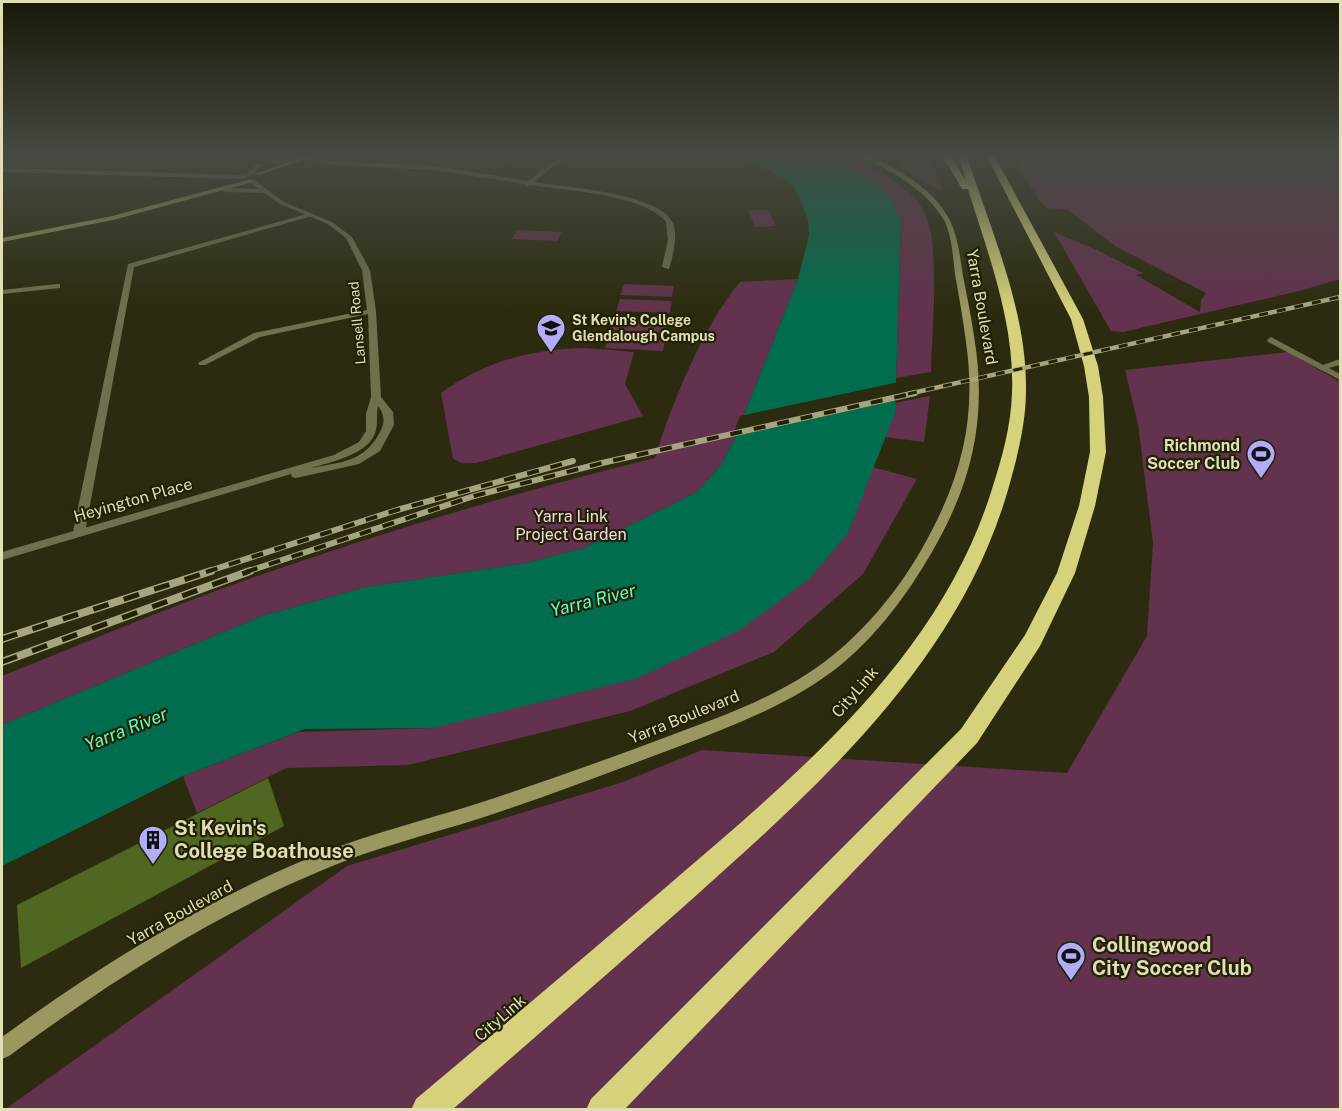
<svg xmlns="http://www.w3.org/2000/svg" width="1342" height="1111" viewBox="0 0 1342 1111" font-family="'Public Sans',sans-serif">
<style>
.green{fill:#63324e}
.water{fill:#006d4e}
.pier{fill:#2d2b0f}
.building{fill:#506722}
.lines{fill:none;stroke-linecap:round;stroke-linejoin:round}
.lane{fill:#71704e;fill-rule:evenodd}
.street{fill:#71704e;fill-rule:evenodd}
.secondary{fill:#9a9761;fill-rule:evenodd}
.highway{fill:#d6d27b;fill-rule:evenodd}
.rail-far2-casing{stroke:#a7a580;stroke-width:4.5}
.rail-far1-casing{stroke:#a7a580;stroke-width:6}
.rail-casing{stroke:#a7a580;stroke-width:8}
.rail-far2{stroke:#232106;stroke-width:3;stroke-dasharray:9;stroke-linecap:butt}
.rail-far1{stroke:#232106;stroke-width:4;stroke-dasharray:12;stroke-linecap:butt}
.rail{stroke:#232106;stroke-width:5;stroke-dasharray:16;stroke-linecap:butt}
.labels{text-anchor:middle;dominant-baseline:central;stroke-width:4.5;stroke-linejoin:round;paint-order:stroke}
.far-poi-label{font-size:14px;font-weight:bold;fill:#e0deb5;stroke:#232106;text-anchor:start}
.far-street-label{font-size:14px;fill:#e0deb5;stroke:#232106}
.street-label{font-size:16px;fill:#e0deb5;stroke:#232106}
.poi-label{font-size:16px;font-weight:bold;fill:#e0deb5;stroke:#232106;text-anchor:end}
.park-label{font-size:16px;fill:#f1d9e5;stroke:#232106}
.water-label{font-size:18px;font-style:italic;fill:#62fec6;stroke:#232106}
.near-poi-label{font-size:20px;font-weight:bold;fill:#e0deb5;stroke:#232106;text-anchor:start}
</style>
<rect width="100%" height="100%" fill="#2d2b0f"/>
<path class="green" d="M819,153C846,153 861,160 884,174C901,185 918,196 926,216C940,247 932,334 931,372L896,378L901,220L889,195L874,182Z
M890,153H928L943,190C934,190 908,171 896,165L902,164Z
M1016,153H1340V279L1303,290L1123,332L1111,331L1054,232L1097,250L1143,273L1136,275L1200,312L1201,300L1206,293L1115,246L1068,210L1047,208C1034,198 1031,181 1019,172Z
M748,210H768L776,226L755,227Z
M517,230L562,232L557,241L512,239Z
M798,279L734,440L721,465L697,492L584,548L527,563L366,587L262,616L2,725V676C75,647 147,616 221,589C363,538 508,494 655,458C671,405 704,324 740,282Z
M624,284L674,286L672,297L620,295Z
M620,299L672,301L670,313L616,311Z
M615,317L669,319L666,333L611,330Z
M609,334L666,337L663,351L605,348Z
M586,348L634,352L625,384L643,416L476,463H462L453,459L441,393C485,361 532,349 586,348Z
M1288,352L1340,382V1109L4,1110L347,866L623,782L702,750L1067,773L1147,636L1153,543L1138,424L1125,370Z
M930,396L924,442L885,437L895,413V403Z
M872,467L917,479L863,574L774,652L630,711L408,765L286,768L197,813L183,776L298,732L432,728L848,533Z"/>
<path class="water" d="M735,153H819L874,182L889,195L901,220L895,413L848,533L809,579L740,630L635,679L432,728L305,729L183,776L2,866V725L262,616L366,587L527,563L584,548L697,492L721,465L734,440L798,279L809,235L808,219L794,186L782,177Z"/>
<path class="pier" d="M899,382L898,400L732,437L740,416Z"/>
<path class="building" d="M268,778L284,826L21,968L17,905Z"/>
<g class="lines">
<path class="lane" d="M310,213L313,215L312,216L134,267L85,532L83,535H75L73,532L128,264Z
M1340,359V365L1321,370L1317,367Z"/>
<path class="street" d="M569,153H577L553,167L534,182C564,187 660,193 673,223C678,236 673,256 669,269L662,267L668,240L666,222C646,195 563,190 530,185L526,187L524,184L435,170L333,165L302,158L305,156L333,161L435,166L528,181L549,165Z
M261,157L275,160L297,159L300,161L275,164L259,160Z
M257,164L262,165L251,176H247V174Z
M2,168L244,175L247,177L244,179L2,172Z
M250,180H254L284,202L332,222L352,237L370,270L376,311L381,397L393,412L394,425L380,451L359,464L296,478L292,477L291,474L2,560V552L334,455L359,442L366,431V414L371,397L368,314L260,337L205,365H199L198,363L254,333L367,310L362,270L346,238L328,224L280,204L264,193L225,192L222,190L225,188L259,189L250,182ZM378,406C385,415 385,423 380,432C364,462 342,462 311,468C331,462 371,454 376,430C378,422 376,414 378,406Z
M57,284H60V288L2,294V290Z
M1271,337L1340,374V380L1268,342L1267,340Z"/>
<path class="secondary" d="M315,153H324L259,175L254,174Z
M856,153H864C896,169 930,185 948,217C958,234 960,257 963,276C967,296 971,316 974,336C987,413 974,476 937,543C912,588 882,630 843,663C796,702 737,724 680,746C613,771 546,797 478,819C427,835 374,848 325,869C211,916 108,983 9,1056L2,1059V1037C102,964 208,898 324,852C373,833 425,820 476,804C541,783 605,760 669,736C726,715 785,694 832,656C873,623 907,579 931,532C964,469 976,413 966,342C963,319 959,297 955,274C953,257 952,238 945,222C938,209 927,197 915,188C897,173 876,165 856,153Z
M251,179L253,182L113,220L2,242V238L112,216Z"/>
<path class="highway" d="M941,153H949L966,181L958,153H966C990,229 1027,309 1026,390C1026,424 1017,458 1008,490C957,666 813,791 681,909C605,976 528,1043 452,1110H411L416,1099C499,1029 582,959 665,888C795,776 939,660 992,489C1002,458 1011,426 1012,393C1015,323 988,254 968,189H962Z
M985,153H993L1083,319L1098,366L1103,397L1106,452L1095,506L1075,573L1040,646L977,743L624,1110H586L591,1099L961,729L1025,635L1057,573L1079,506L1090,452L1089,397L1084,366L1071,319Z"/>
<g class="rail-far2-casing">
<path id="rail-far2" d="M908,394L1340,297"/>
</g>
<g class="rail-far1-casing">
<path id="rail-far1" d="M206,572L397,510L573,461
M246,572L474,496L602,463L915,393"/>
</g>
<g class="rail-casing">
<path id="rail" d="M2,639L211,571
M2,662L250,571"/>
</g>
<use href="#rail-far2" class="rail-far2"/>
<use href="#rail-far1" class="rail-far1"/>
<use href="#rail" class="rail"/>
</g>
<linearGradient id="sky" x2="0" y2="1"><stop stop-color="#191808"/><stop offset="0.5" stop-color="#464a42"/><stop offset="1" stop-color="#464a42" stop-opacity="0"/></linearGradient>
<rect width="1342" height="309" fill="url(#sky)"/>
<defs>
<g id="school-pin" transform="scale(1.5)"><path d="M0 17L-7.5 6A9.5 9.5 0 1 1 7.5 6Z" fill="#b1adfa" stroke="#232106"/><path d="M0-5L7-2L0 1L-7-2ZM-4 1L0 2.5L4 1V4Q0 6-4 4Z" fill="#111"/></g>
<g id="stadium-pin" transform="scale(1.5)"><path d="M0 17L-7.5 6A9.5 9.5 0 1 1 7.5 6Z" fill="#b1adfa" stroke="#232106"/><path d="M0-5a6.5 5 0 1 0 0 10a6.5 5 0 1 0 0-10ZM-3.5-1.8h7v3.6h-7Z" fill="#111"/></g>
<g id="building-pin" transform="scale(1.5)"><path d="M0 17L-7.5 6A9.5 9.5 0 1 1 7.5 6Z" fill="#b1adfa" stroke="#232106"/><path d="M-4-6H4V6H1V3H-1V6H-4ZM-2.5-4.3h1.7v1.8h-1.7ZM.8-4.3h1.7v1.8H.8ZM-2.5-1h1.7V.8h-1.7ZM.8-1h1.7V.8H.8Z" fill="#111"/></g>
</defs>
<g fill-rule="evenodd">
<use href="#school-pin" x="551" y="328"/>
<use href="#stadium-pin" x="1261" y="454"/>
<use href="#building-pin" x="153" y="840"/>
<use href="#stadium-pin" x="1071" y="956"/>
</g>
<g class="labels">
<g class="far-poi-label">
<text x="572" y="320">St Kevin's College<tspan x="572" dy="16">Glendalough Campus</tspan></text>
</g>
<g class="far-street-label">
<text transform="translate(357 323) rotate(-95)">Lansell Road</text>
</g>
<g class="street-label">
<text transform="translate(982 307) rotate(80)">Yarra Boulevard</text>
<text transform="translate(133 500) rotate(-16)">Heyington Place</text>
<text transform="translate(855 692) rotate(-49)">CityLink</text>
<text transform="translate(684 717) rotate(-22)">Yarra Boulevard</text>
<text transform="translate(180 913) rotate(-29)">Yarra Boulevard</text>
<text transform="translate(500 1018) rotate(-41)">CityLink</text>
</g>
<g class="poi-label">
<text x="1240" y="445">Richmond<tspan x="1240" dy="18">Soccer Club</tspan></text>
</g>
<g class="park-label">
<text x="571" y="516">Yarra Link<tspan x="571" dy="18">Project Garden</tspan></text>
</g>
<g class="water-label">
<text transform="translate(593 600) rotate(-14)">Yarra River</text>
<text transform="translate(126 729) rotate(-22)">Yarra River</text>
</g>
<g class="near-poi-label">
<text x="174" y="828">St Kevin's<tspan x="174" dy="23">College Boathouse</tspan></text>
<text x="1092" y="945">Collingwood<tspan x="1092" dy="23">City Soccer Club</tspan></text>
</g>
</g>
<rect width="1342" height="1111" fill="none" stroke="#e0deb5" stroke-width="6"/>
</svg>
